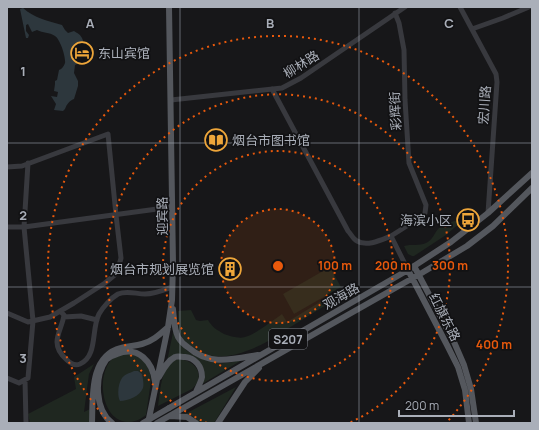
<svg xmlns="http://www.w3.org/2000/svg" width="539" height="430" viewBox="0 0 539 430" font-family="Manrope,'Noto Sans SC',sans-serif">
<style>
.green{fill:#1f2720}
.water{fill:#2d373d}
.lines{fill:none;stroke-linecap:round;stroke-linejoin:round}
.minor{stroke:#38393e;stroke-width:5}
.major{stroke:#54575d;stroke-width:6}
.major-bridge{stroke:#54575d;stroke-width:6}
.grid{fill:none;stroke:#aaafb9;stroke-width:1;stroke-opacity:0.55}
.ring{fill:none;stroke:#e8590c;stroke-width:2;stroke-dasharray:2 4}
.labels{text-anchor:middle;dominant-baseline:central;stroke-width:3.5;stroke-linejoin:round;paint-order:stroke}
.shield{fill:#121214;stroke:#7c8088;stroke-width:1}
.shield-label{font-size:12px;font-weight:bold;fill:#aaafb9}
.poi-label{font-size:13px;fill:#aaafb9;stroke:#121214;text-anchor:start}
.street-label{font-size:13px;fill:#aaafb9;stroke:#121214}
.grid-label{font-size:13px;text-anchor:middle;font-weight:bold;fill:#aaafb9;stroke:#121214;stroke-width:3.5;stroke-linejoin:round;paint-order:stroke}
.centre{fill:#e8590c;stroke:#121214;stroke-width:2}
.ring-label{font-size:12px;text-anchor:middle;font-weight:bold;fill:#e8590c;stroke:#121214;stroke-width:3.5;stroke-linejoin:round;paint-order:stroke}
</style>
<rect width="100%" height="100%" fill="#171719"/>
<path class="green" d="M454,221L461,222L446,235L414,256H412L408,254L404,246C411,244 419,246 426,243C433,240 434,233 439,228C443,224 449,223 454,221Z
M330,267L341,287L294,314L283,294Z
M353,282L357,286L284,331V332C273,338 261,346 249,350C229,358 208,360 191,347C187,344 183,340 181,335C177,328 178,319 178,311L191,310L196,320L200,321L208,320C212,327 217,330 224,334C230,336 239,339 245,337C255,335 273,320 282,314L287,322Z
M174,328C176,333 178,339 180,343C188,355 205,361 219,363C227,364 235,361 242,360L202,384L204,379L191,356L167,361Z
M126,353L139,356L147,365L150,373L151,381L146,415C143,417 139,420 135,421C103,430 94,377 112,359C116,355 121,354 126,353Z
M177,359C195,359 207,376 192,389L158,406C160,392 161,364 177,359Z
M94,364L89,374L84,412L90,409L89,423H30L28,414L76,389L74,377Z
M236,387L214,423H199C195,418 192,415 185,414Z"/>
<path class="water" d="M23,8C34,18 48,21 62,25L65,30L68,33L74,31C77,33 80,34 82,38C86,46 83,62 75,65L74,73L78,81V86L74,99C69,101 67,104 65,109L63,111L54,110L56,104L51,96L57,97L58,92L54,91L55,84V81L57,80L59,70C62,69 64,66 65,63C66,57 60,39 55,36C49,32 43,33 37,30L32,32L28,24L26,25V31L29,35L28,38H26L20,9Z
M134,371H138L142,374C143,379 144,384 143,388C140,396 128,401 120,401C117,395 118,384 122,378C125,374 130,373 134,371Z"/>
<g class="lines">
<path class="minor" d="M460,7L496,74L497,82L488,213
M472,29L503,18L529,7
M272,89L348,231C351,234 353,239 357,241C367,247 381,240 391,236L408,270
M171,100L282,88L301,78L405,7
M7,167L22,166L108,134L116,215L121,258L117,273L105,283L74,303L50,317L28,322L7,313
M7,227H24L172,207
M391,236L421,217L425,213L426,205L409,163L405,100L404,50L399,23L395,13
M60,311L64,315C63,324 57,333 57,342C57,350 61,355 67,360C71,364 75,366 80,364C98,356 91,329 99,314C103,307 111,298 118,294C127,290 136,294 145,294C154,294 164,290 172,287
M64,317L81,316L97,320
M7,378L19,383L28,378L33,321L24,227L28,163
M25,380L26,423"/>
<path class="major" d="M414,266L454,342L464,365L471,389L476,423
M408,270L447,345L458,367L465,390L469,423
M173,309C174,318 174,329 178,337C181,342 184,345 189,348C209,366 234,359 258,355
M159,377C163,370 167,361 175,357C178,356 181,357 185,357C195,358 202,366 202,377C201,382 198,387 196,392
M169,408L408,270L451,242L488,213L532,173
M170,416L187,417L196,423
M92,423C93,398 89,356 121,348C128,346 135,346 142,344C153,341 160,334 168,327
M112,423C95,410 94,377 106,360C109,357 113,355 117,354C138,345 153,362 155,382
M148,423L168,327L172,300L173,264L169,7
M157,423L420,274L467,246L493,226L532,188
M218,423L245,382L259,368"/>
<path class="major-bridge" d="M143,423L169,408"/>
</g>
<path class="grid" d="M180,7V423M359,7V423M7,143H532M7,287H532"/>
<circle cx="278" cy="266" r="57" fill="#e8590c" fill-opacity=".12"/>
<g class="ring">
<circle cx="278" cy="266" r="57"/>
<circle cx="278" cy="266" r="115"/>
<path d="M207 423A172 172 0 1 1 349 423"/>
<path d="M110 423A230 230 0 1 1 446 423"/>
</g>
<defs>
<g id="hotel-ring" transform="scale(1.15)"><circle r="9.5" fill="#121214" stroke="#eea63a" stroke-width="1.5"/><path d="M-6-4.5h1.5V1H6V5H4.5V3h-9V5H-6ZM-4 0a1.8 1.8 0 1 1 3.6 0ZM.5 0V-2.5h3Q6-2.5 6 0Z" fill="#eea63a"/></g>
<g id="library-ring" transform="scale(1.15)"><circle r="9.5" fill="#121214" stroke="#eea63a" stroke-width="1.5"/><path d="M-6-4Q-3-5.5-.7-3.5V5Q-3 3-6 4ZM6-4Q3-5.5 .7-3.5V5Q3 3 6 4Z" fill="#eea63a"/></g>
<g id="bus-ring" transform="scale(1.15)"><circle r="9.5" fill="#121214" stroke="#eea63a" stroke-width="1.5"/><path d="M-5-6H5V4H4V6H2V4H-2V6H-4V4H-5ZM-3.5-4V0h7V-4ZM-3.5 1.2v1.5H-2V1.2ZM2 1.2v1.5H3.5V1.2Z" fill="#eea63a"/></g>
<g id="building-ring" transform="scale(1.15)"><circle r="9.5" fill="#121214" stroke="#eea63a" stroke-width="1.5"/><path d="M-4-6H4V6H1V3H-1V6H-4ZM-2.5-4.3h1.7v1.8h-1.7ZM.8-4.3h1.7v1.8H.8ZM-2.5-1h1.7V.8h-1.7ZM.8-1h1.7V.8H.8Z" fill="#eea63a"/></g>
</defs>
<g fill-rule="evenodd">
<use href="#hotel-ring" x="82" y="53"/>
<use href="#library-ring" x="216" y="140"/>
<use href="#bus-ring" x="468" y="220"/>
<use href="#building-ring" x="230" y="269"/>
</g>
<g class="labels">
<rect class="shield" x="269" y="329" width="38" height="20" rx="3"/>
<g class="shield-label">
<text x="288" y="339">S207</text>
</g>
<g class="poi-label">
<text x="98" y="53">东山宾馆</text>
<text x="232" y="140">烟台市图书馆</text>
<text x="452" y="220" text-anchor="end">海滨小区</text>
<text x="214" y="269" text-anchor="end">烟台市规划展览馆</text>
</g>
<g class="street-label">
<text transform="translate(301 64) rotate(-32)">柳林路</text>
<text transform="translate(484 105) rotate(-86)">宏川路</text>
<text transform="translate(395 111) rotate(-93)">彩辉街</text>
<text transform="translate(162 216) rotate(-91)">迎宾路</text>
<text transform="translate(341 296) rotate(-30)">观海路</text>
<text transform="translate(445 317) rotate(63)">红旗东路</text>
</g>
</g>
<g class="grid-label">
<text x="90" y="28">A</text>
<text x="270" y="28">B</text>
<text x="449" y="28">C</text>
<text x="23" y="76">1</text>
<text x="23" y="220">2</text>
<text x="23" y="363">3</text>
</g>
<circle cx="278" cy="266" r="6" class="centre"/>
<g class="ring-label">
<text x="335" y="270">100 m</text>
<text x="393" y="270">200 m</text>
<text x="450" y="270">300 m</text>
<text x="494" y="349">400 m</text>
</g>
<rect width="539" height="430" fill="none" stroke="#aaafb9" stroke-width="16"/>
<path d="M399 410v6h115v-6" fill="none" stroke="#aaafb9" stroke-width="2"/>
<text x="405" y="410" font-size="12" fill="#aaafb9" stroke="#121214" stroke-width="3" paint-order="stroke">200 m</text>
</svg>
